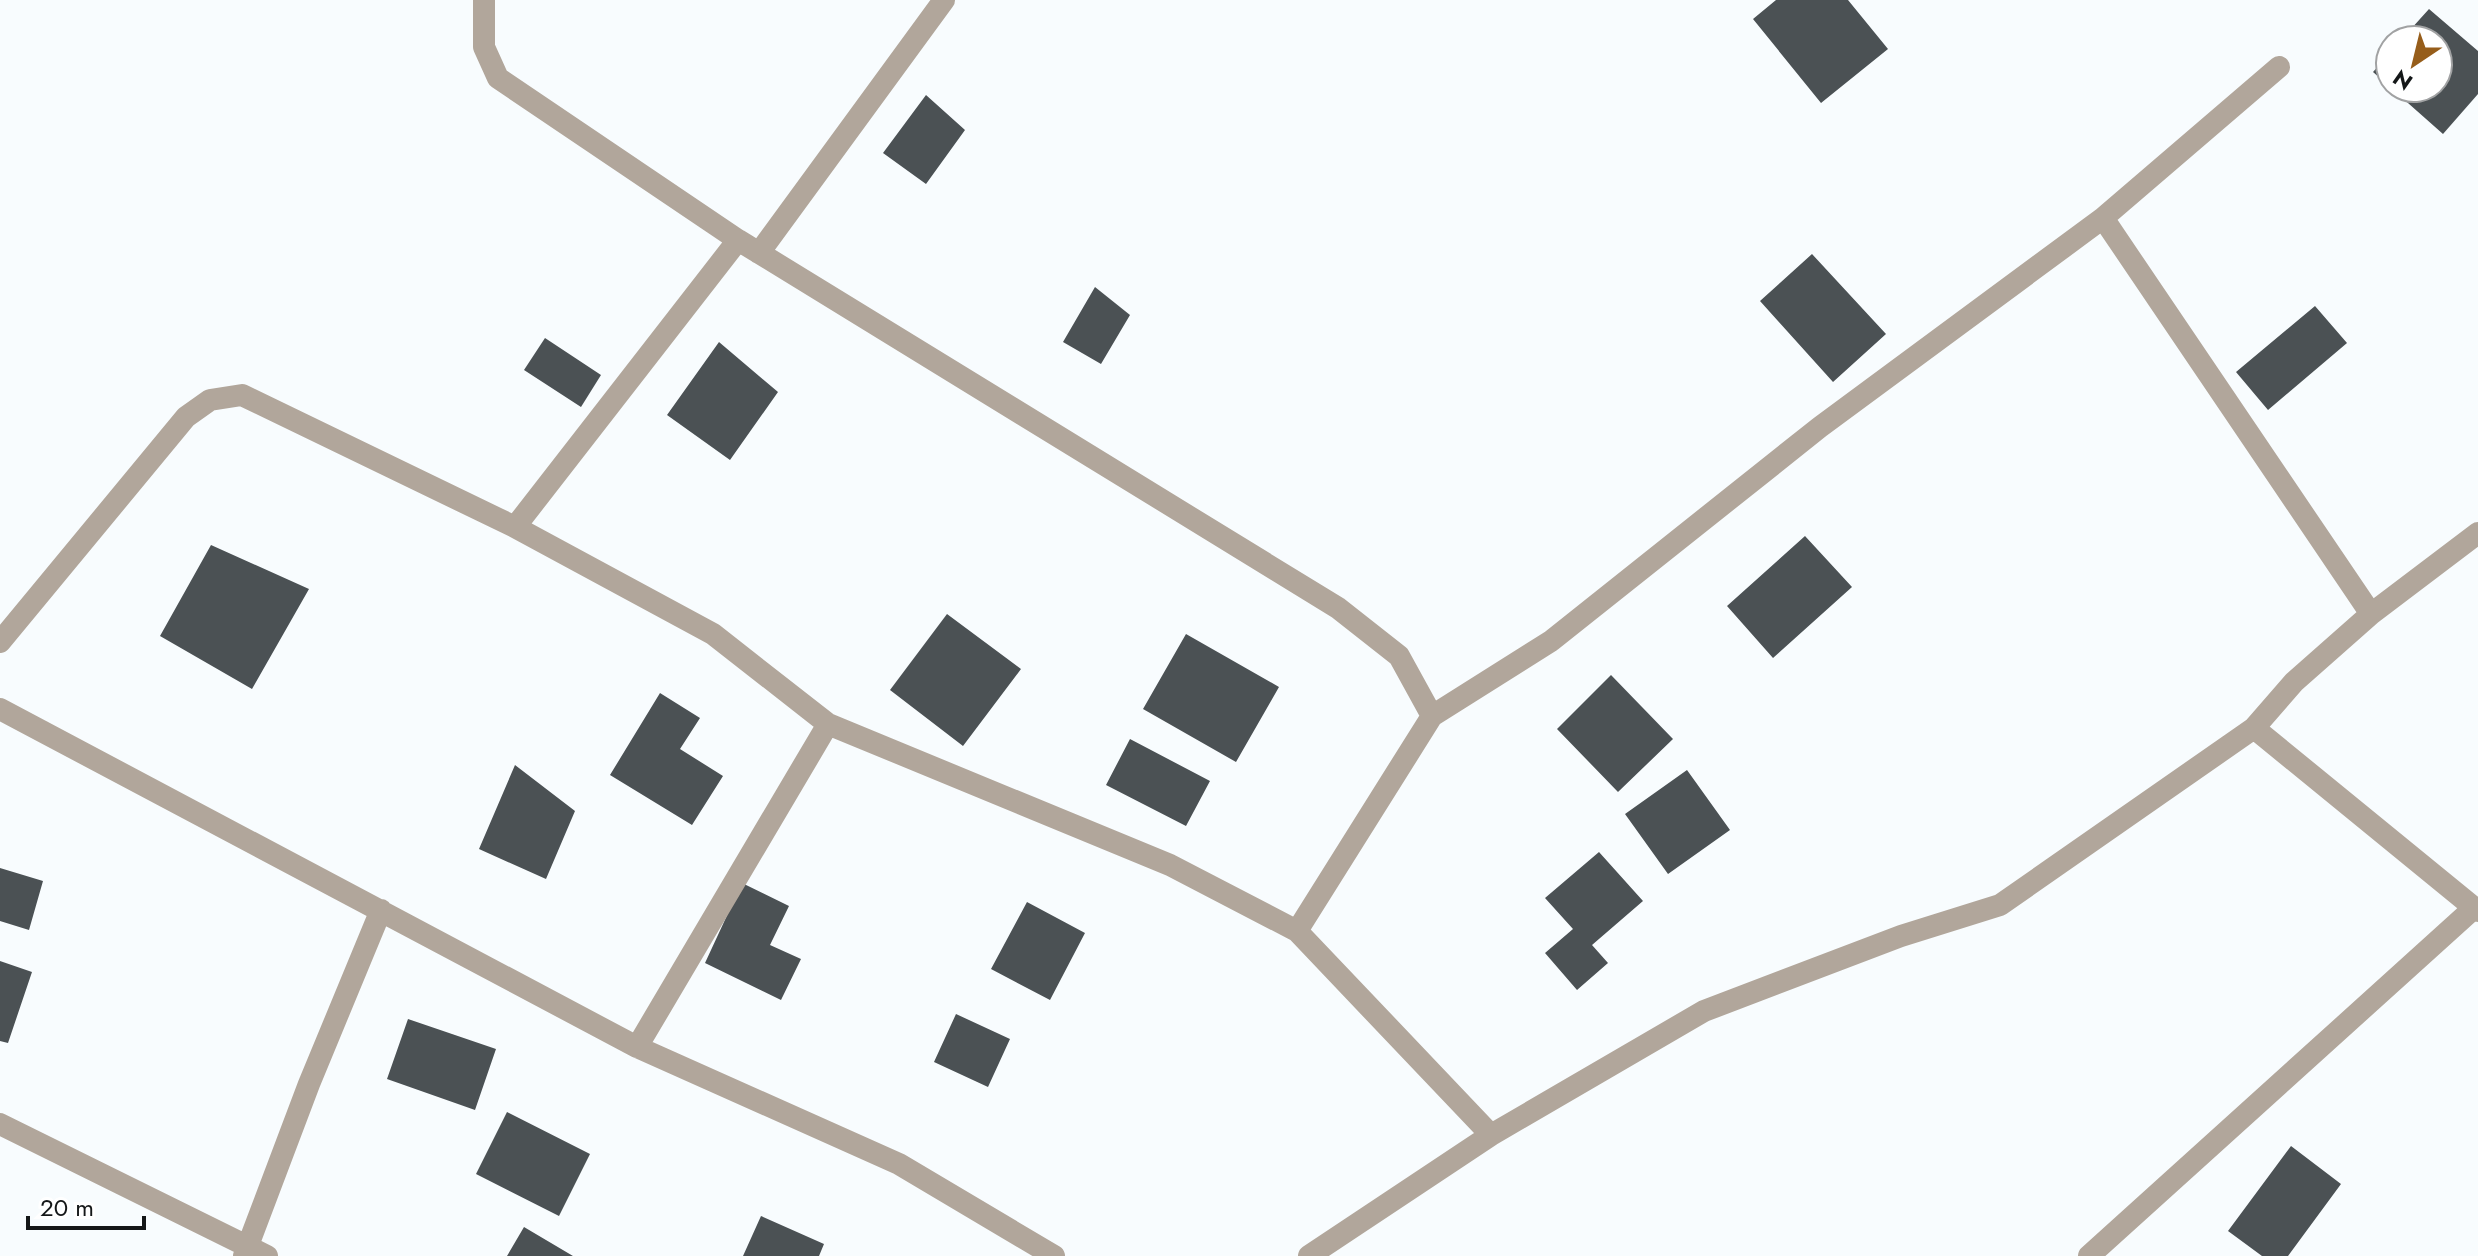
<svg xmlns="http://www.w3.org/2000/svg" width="2478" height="1256" viewBox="0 0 2478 1256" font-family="Jost,sans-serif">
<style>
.building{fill:#4b5154}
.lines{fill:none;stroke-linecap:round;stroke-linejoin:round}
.minor{stroke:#b1a69b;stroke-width:22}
</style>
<rect width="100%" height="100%" fill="#f8fcfe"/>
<path class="building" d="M1776,0H1848L1888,49L1821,103L1753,19Z
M2429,9L2478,51V94L2443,134L2391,88H2438V40H2401Z
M2390,53V87L2373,72Z
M926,95L965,130L926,184L883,153Z
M1812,254L1886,334L1833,382L1760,301Z
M1095,287L1130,315L1101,364L1063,342Z
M2315,306L2347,343L2268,410L2236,372Z
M545,338L601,375L581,407L524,370Z
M719,342L778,392L730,460L667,415Z
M1805,536L1852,587L1773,658L1727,606Z
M211,545L309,589L252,689L160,636Z
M947,614L1021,669L963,746L890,690Z
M1186,634L1279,687L1236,762L1143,709Z
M1611,675L1673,739L1618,792L1557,729Z
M660,693L700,718L680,749L723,776L692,825L610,775Z
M1130,739L1210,781L1186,826L1106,785Z
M515,765L575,811L546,879L479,849Z
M1687,770L1730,830L1668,874L1625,814Z
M1599,852L1643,901L1592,945L1608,963L1577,990L1545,953L1573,929L1545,898Z
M0,868L43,881L29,930L0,921Z
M742,883L789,906L770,945L801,959L781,1000L705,963Z
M1027,902L1085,933L1050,1000L991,969Z
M0,961L32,972L8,1043L0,1041Z
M956,1014L1010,1039L988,1087L934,1062Z
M408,1019L496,1049L475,1110L387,1079Z
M507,1112L590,1154L559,1216L476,1174Z
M2291,1146L2341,1184L2288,1256H2262L2228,1231Z
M761,1216L824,1244L819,1256H743Z
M524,1227L573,1256H507Z"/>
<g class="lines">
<path class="minor" d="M484,0V47L498,78L738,240L1338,608L1399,656L1432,716
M2103,218L2371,614
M759,253L944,0
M515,527L738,240
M0,642L186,417L210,400L242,395L515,527L713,634L828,724L1170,865L1297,931L1491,1135
M0,709L637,1047L899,1164L1054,1256
M2254,728L2478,911
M1297,931L1432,716L1551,641L1820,427L2103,218L2279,67
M637,1047L828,724
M0,1124L267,1256
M244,1256L309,1084L381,910
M1309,1256L1491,1135L1704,1011L1901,936L2000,905L2254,728L2294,682L2371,614L2478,533
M2089,1256L2474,908"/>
</g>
<g transform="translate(2414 64) rotate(215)"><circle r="38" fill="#ffffff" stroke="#a1a2a3" stroke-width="2"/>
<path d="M0-6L14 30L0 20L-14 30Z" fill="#965d1a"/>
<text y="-12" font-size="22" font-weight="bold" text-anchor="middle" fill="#141718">N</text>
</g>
<path d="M28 1216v12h116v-12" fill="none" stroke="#141718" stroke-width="4"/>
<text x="40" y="1216" font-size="24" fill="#141718" stroke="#ffffff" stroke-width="6" paint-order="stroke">20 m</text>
</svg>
